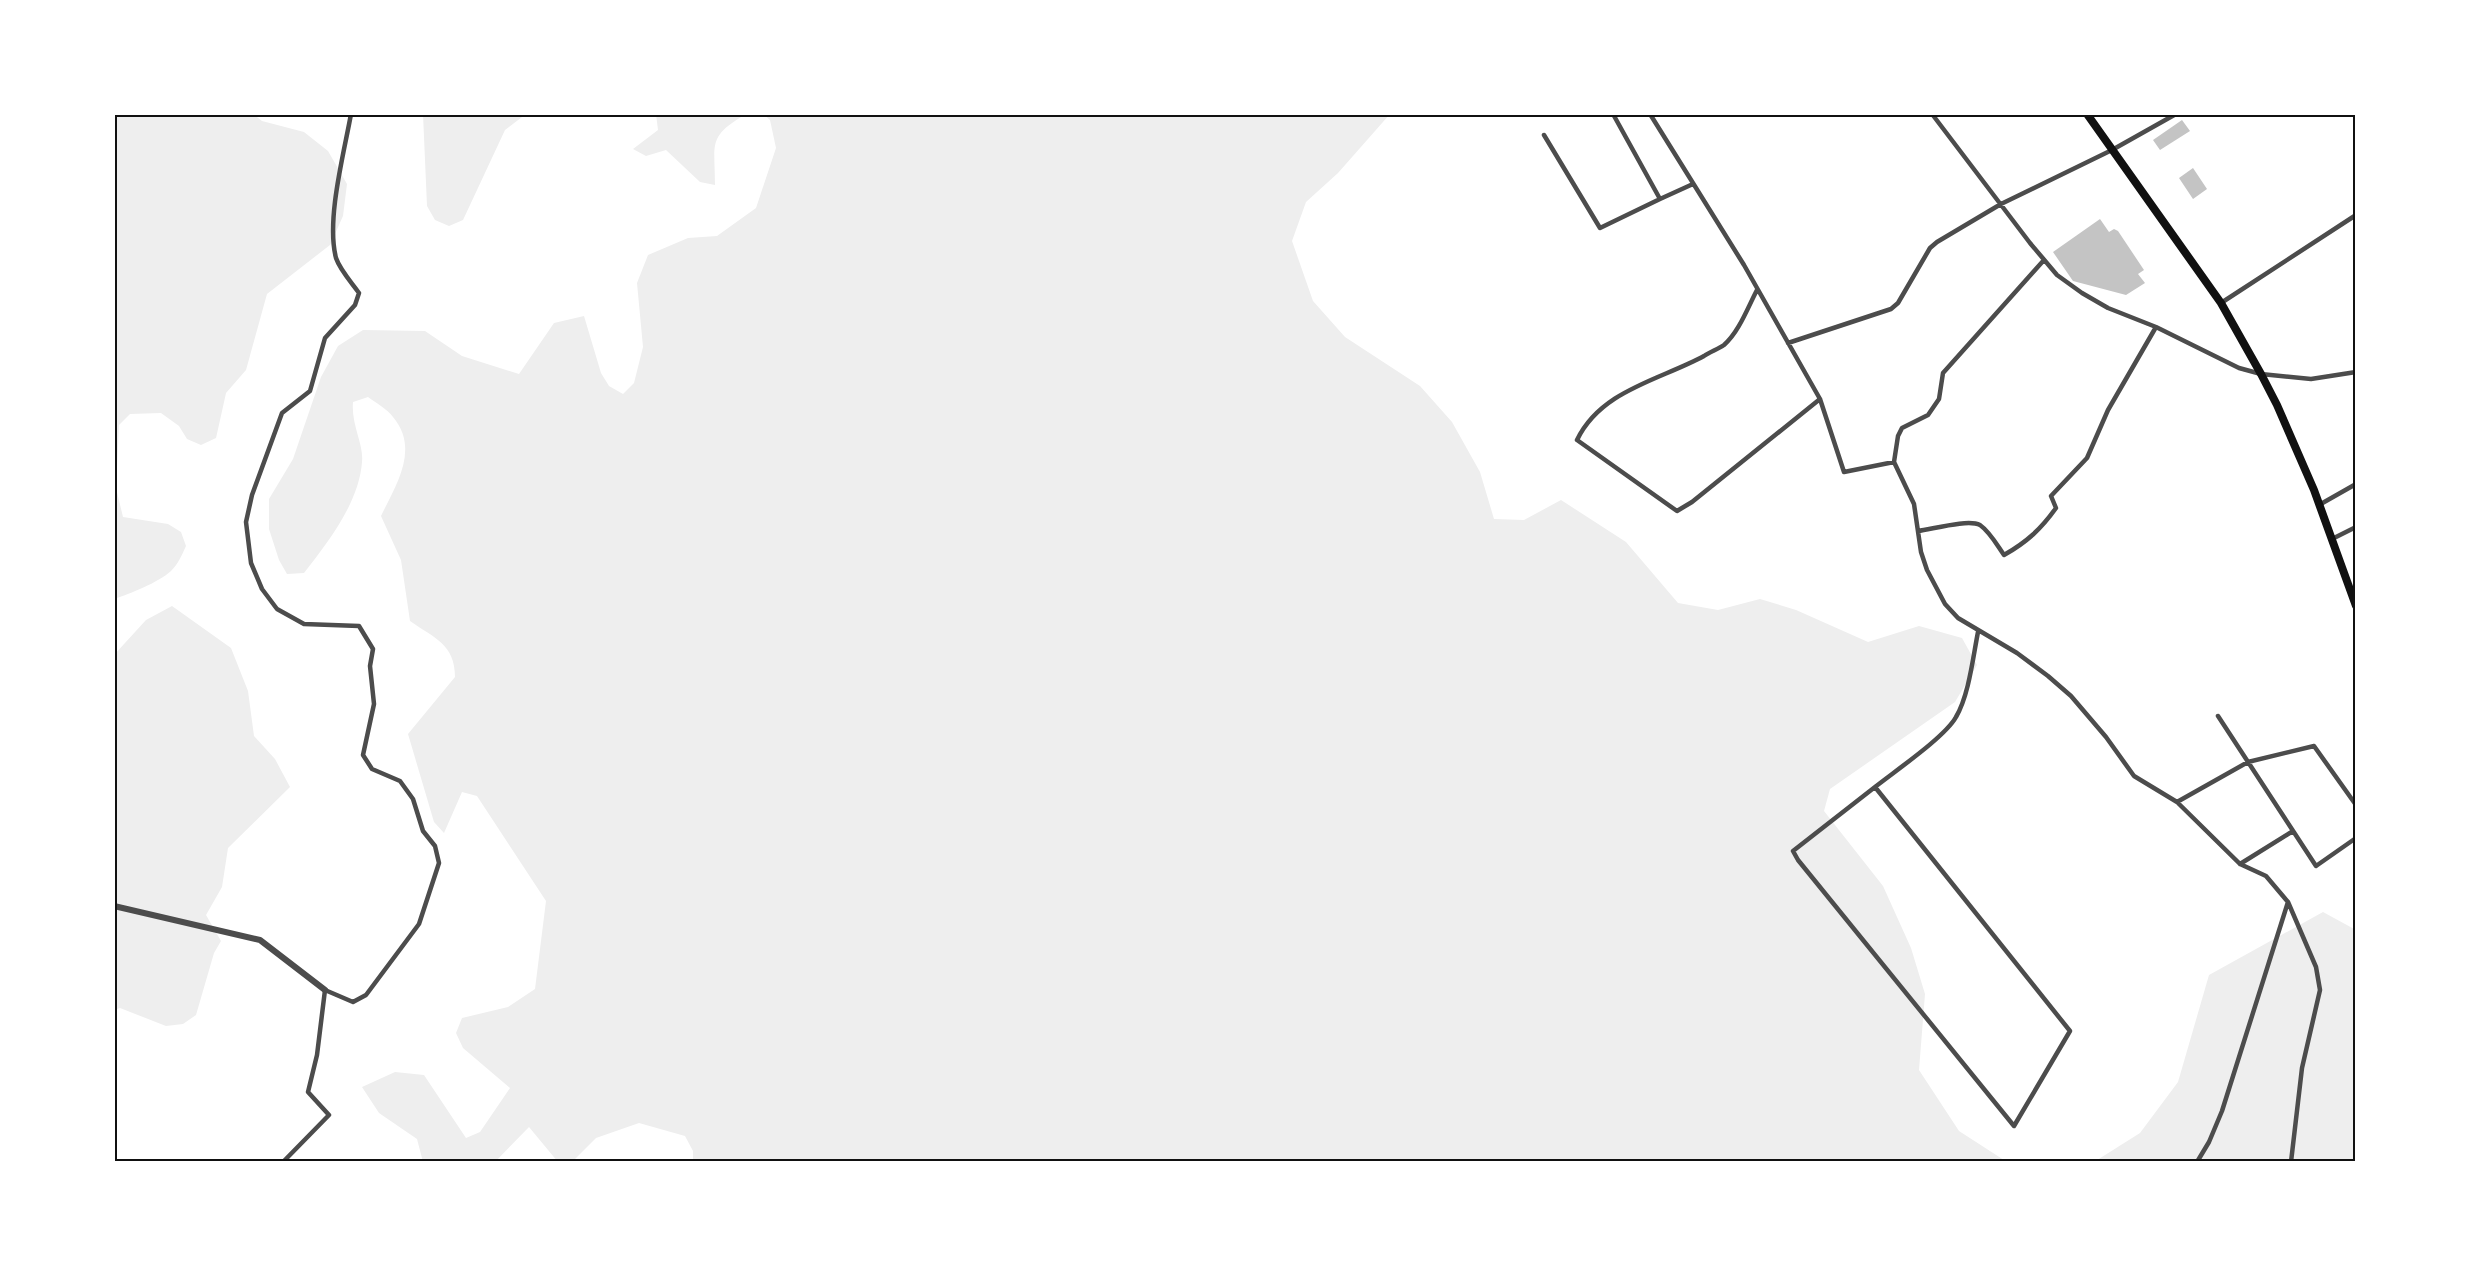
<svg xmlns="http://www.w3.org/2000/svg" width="2470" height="1276" viewBox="0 0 2470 1276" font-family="Quicksand,sans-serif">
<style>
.green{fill:#eee}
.building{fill:#c4c4c4}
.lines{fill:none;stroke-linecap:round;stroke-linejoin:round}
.minor{stroke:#4c4c4c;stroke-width:4.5}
.tertiary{stroke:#4c4c4c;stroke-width:6}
.trunk{stroke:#111;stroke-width:8}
.neatline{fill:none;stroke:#111;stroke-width:2}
</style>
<rect width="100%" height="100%" fill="#fff"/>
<path class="green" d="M114,114H253L262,121L304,132L328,151L347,184L343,216L330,245L267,294L246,370L226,393L216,438L201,445L187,439L179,426L161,413L130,414L119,425L116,488L123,517L168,524L181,532L186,546C182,555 178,564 171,571C159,582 130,594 114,599Z
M423,114H526L505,130L463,220L449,226L435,220L427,206Z
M656,114H746C707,137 715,143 715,185L700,182L666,150L646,156L633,149L658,130Z
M763,114H1390L1338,173L1306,202L1292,241L1313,301L1345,337L1420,386L1452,422L1480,472L1494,519L1524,520L1561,500L1626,542L1678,603L1718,610L1760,599L1796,610L1868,642L1919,626L1962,638L1977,665L1955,702L1830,789L1824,811L1883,886L1911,948L1925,994L1919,1070L1959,1131L2007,1162H693V1151L685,1136L639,1123L596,1138L574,1160L558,1162L529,1127L495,1162L479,1159L478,1162H423L417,1139L379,1113L362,1087L395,1072L424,1075L466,1138L480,1132L510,1088L463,1048L456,1033L462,1018L508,1007L535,989L546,901L477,796L462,792L444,833L434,822L408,734L455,677C455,644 434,638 410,621L401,560L381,516C396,485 420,449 393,417C387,409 376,403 368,397L353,402C351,425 364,444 362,462C359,503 328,542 304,573L287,574L279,560L269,529V499L293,459L321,377L338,346L363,330L425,331L462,356L519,374L554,323L584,316L601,373L609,386L623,394L634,383L643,347L637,283L648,255L688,238L717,236L756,208L776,148L770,120Z
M172,606L231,648L248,691L254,736L275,759L290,787L228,848L222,887L206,915L221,941L214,953L196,1015L183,1024L166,1026L120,1008L114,1010V655L146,620Z
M2323,912L2356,930V1162H2094L2140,1133L2178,1082L2209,975Z"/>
<path class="building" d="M2182,120L2190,131L2160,150L2153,140Z
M2193,168L2207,189L2193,199L2179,178Z
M2100,219L2109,232L2114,229L2118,231L2144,270L2138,274L2145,283L2126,295L2073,281L2053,252Z"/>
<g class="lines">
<path class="minor" d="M1613,114L1660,199L1693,184
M1650,114L1744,265L1820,399L1844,472L1894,462L1914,504L1921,552L1927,570L1945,604L1958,618L2017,653L2048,676L2071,696L2106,737L2134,776L2177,802L2240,864L2266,876L2288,902L2316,967L2320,990L2302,1068L2291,1162
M1932,114L2030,243L2057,275L2082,293L2108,308L2156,327L2239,368L2261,374L2311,379L2356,372
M1544,135L1600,228L1660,199
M1757,290C1748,307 1739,332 1724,345C1718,349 1710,352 1704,356C1660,380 1601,390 1577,440L1677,511L1692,502L1820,399
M2221,303L2356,215
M1788,343L1891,309L1898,303L1930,248L1937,242L2001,204L2112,150L2176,114
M1894,462L1898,436L1902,428L1928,415L1939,399L1943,373L2044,260
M2319,505L2356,484
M1918,531C1933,529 1968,519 1980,525C1990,532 1997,545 2004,555C2027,542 2041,529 2056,508L2051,496L2087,458L2108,410L2156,327
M2332,539L2356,527
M2218,716L2316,866L2356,838
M1875,787L2070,1031L2014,1126L1798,860L1793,851Z
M1875,787C1895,771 1945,737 1956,717C1969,695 1973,657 1978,632
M2177,802L2248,762L2314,746L2356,805
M2240,864L2293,831
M114,1161V1162
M283,1162L329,1115L308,1092L317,1055L325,990L353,1002L366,995L419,924L439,863L435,846L423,831L413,799L400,781L372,769L363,755L374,704L370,666L373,649L359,626L304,624L277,609L262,589L251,563L246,522L252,495L282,413L310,391L325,338L355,305L359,293C352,283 340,270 336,258C326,220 344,153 351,114
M2197,1162L2209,1142L2222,1111L2288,902"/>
<path class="tertiary" d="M114,906L260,940L325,990"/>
<path class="trunk" d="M2087,114L2221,303L2261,374L2277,405L2314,490L2356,606"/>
</g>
<rect width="2470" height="1276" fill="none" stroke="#ffffff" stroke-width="231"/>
<rect x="116" y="116" width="2238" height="1044" class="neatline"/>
</svg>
